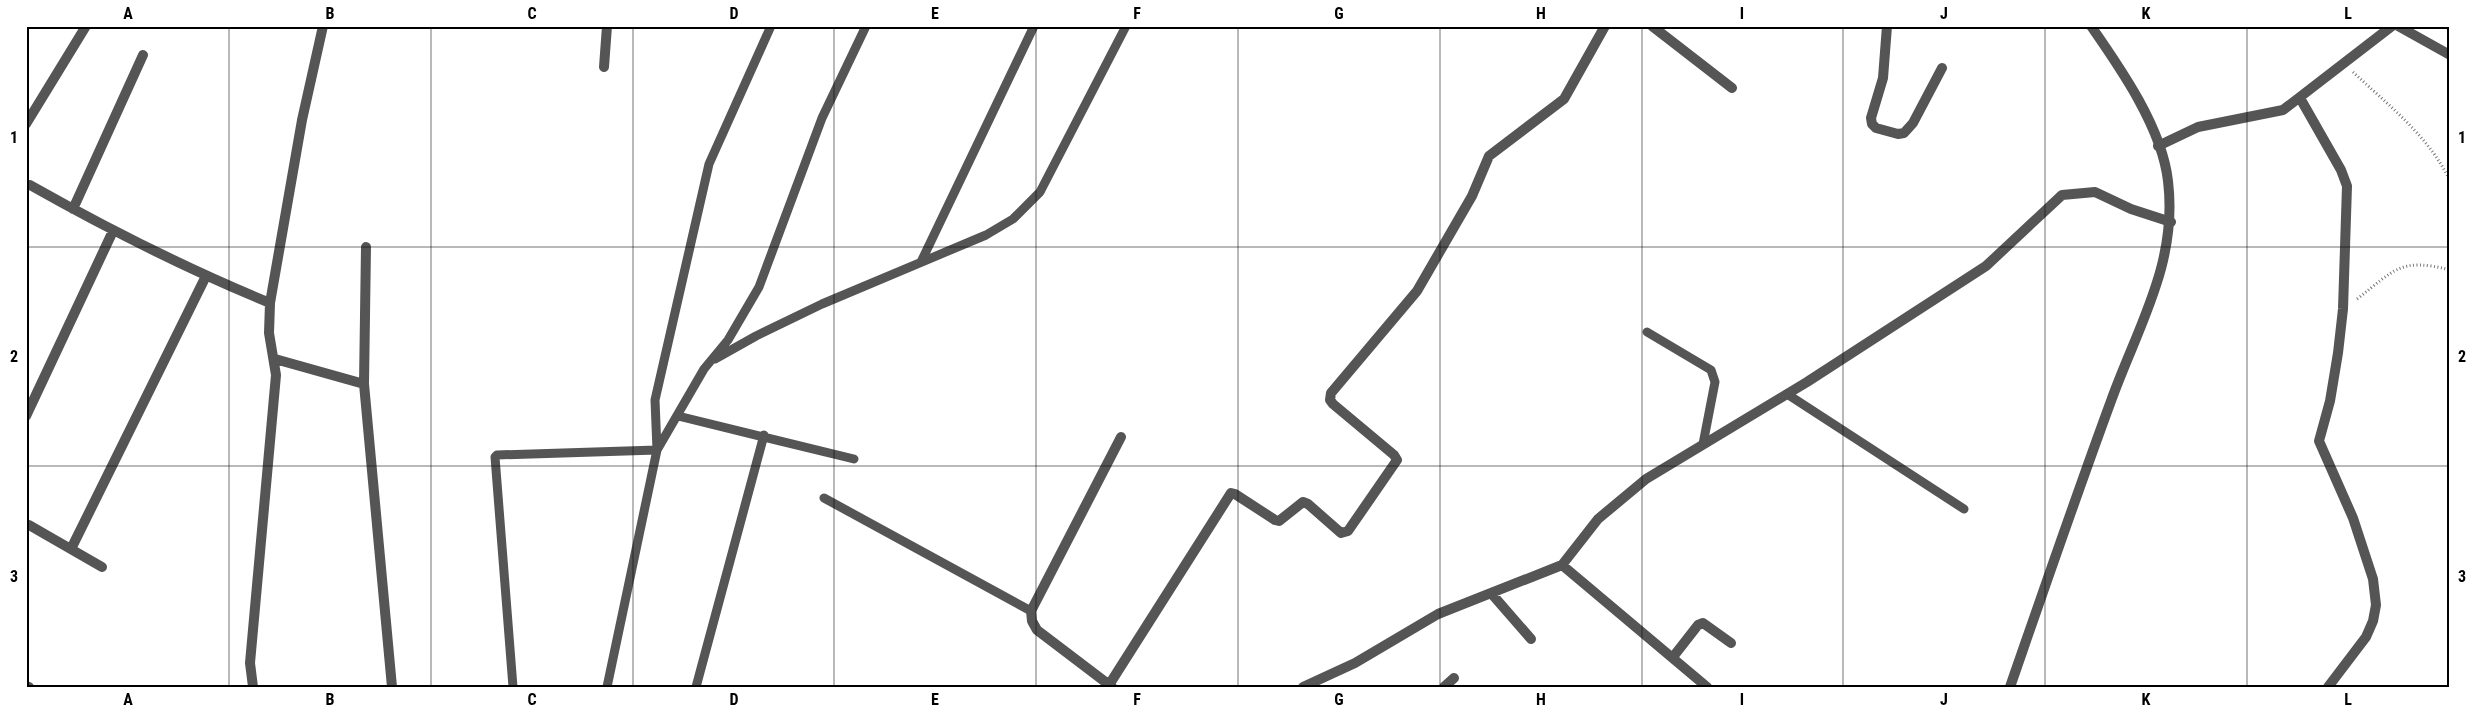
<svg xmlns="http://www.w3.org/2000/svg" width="2476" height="713" viewBox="0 0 2476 713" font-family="'Roboto Condensed',sans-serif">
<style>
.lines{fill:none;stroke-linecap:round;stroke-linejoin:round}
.path{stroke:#777;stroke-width:3;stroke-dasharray:1 2.5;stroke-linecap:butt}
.service{stroke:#555;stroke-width:9}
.minor{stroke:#555;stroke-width:10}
.tertiary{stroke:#555;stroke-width:10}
.grid{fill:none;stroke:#000;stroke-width:1;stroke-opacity:0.55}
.neatline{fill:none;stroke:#000;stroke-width:2}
.grid-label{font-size:16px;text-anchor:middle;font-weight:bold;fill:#000}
</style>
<rect width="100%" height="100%" fill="#fff"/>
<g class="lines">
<path class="path" d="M2353,72C2388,105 2429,136 2450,181
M2357,299C2395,270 2400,257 2450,270"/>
<path class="service" d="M921,262L1034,26
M1647,332L1711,370L1715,382L1703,444
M715,359L756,336L822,304L986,235L1013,219L1040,192L1126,26
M1787,394L1964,509
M678,416L854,459
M824,498L1031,611
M513,687L495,457L497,455L657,450L704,369L728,340L759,287L822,118L866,26
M607,687L657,450L655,400L709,164L771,26
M696,687L764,435"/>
<path class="minor" d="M1652,26L1732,88
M1887,26L1883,78L1871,118L1872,124L1876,128L1898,134L1904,133L1913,123L1942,68
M2398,26L2450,55
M604,67L607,26
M2300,98L2341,170L2347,186L2343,309L2338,353L2330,401L2319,441L2353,518L2373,579L2376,605L2373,621L2366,637L2328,687
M26,124L86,26
M2158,146L2198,127L2283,110L2392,26
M26,185H30C108,229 187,269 270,303
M73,209L143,55
M366,247L364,384L392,687
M275,359L364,384
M26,416L113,231
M29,525L102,567
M71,549L206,276
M1562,565L1707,687
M1491,593L1531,639
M1673,657L1698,625L1703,623L1731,643
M1109,685L1231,493L1235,494L1275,520L1279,521L1303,502L1308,504L1341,533L1348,531L1397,460L1394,455L1333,404L1330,400L1331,393L1417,291L1472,196L1489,156L1564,99L1605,26
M26,686L29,687
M253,687L250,663L276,375L269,333L270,303L302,120L323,26
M1112,687L1037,630L1032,621L1031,611L1121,437
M1303,687L1355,663L1438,614L1562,565L1598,519L1646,479L1807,382L1986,266L2062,195L2095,192L2131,209L2171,222
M1444,687L1454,678"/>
<path class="tertiary" d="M2010,687C2043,592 2076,496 2111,401C2138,326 2178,263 2168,181C2162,128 2121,69 2091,26"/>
</g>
<path class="grid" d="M229,26V687M431,26V687M633,26V687M834,26V687M1036,26V687M1238,26V687M1440,26V687M1642,26V687M1843,26V687M2045,26V687M2247,26V687M26,247H2450M26,466H2450"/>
<rect width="2476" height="713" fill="none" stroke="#ffffff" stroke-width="55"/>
<rect x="28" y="28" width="2420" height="658" class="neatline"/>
<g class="grid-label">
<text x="128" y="19">A</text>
<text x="330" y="19">B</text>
<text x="532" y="19">C</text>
<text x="734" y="19">D</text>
<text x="935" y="19">E</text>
<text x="1137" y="19">F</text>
<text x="1339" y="19">G</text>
<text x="1541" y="19">H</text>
<text x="1742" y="19">I</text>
<text x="1944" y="19">J</text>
<text x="2146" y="19">K</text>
<text x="2348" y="19">L</text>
<text x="14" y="143">1</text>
<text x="2462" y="143">1</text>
<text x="14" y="362">2</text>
<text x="2462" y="362">2</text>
<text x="14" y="582">3</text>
<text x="2462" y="582">3</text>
<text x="128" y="705">A</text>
<text x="330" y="705">B</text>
<text x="532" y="705">C</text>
<text x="734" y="705">D</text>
<text x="935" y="705">E</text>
<text x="1137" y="705">F</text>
<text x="1339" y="705">G</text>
<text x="1541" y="705">H</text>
<text x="1742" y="705">I</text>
<text x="1944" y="705">J</text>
<text x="2146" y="705">K</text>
<text x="2348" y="705">L</text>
</g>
</svg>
